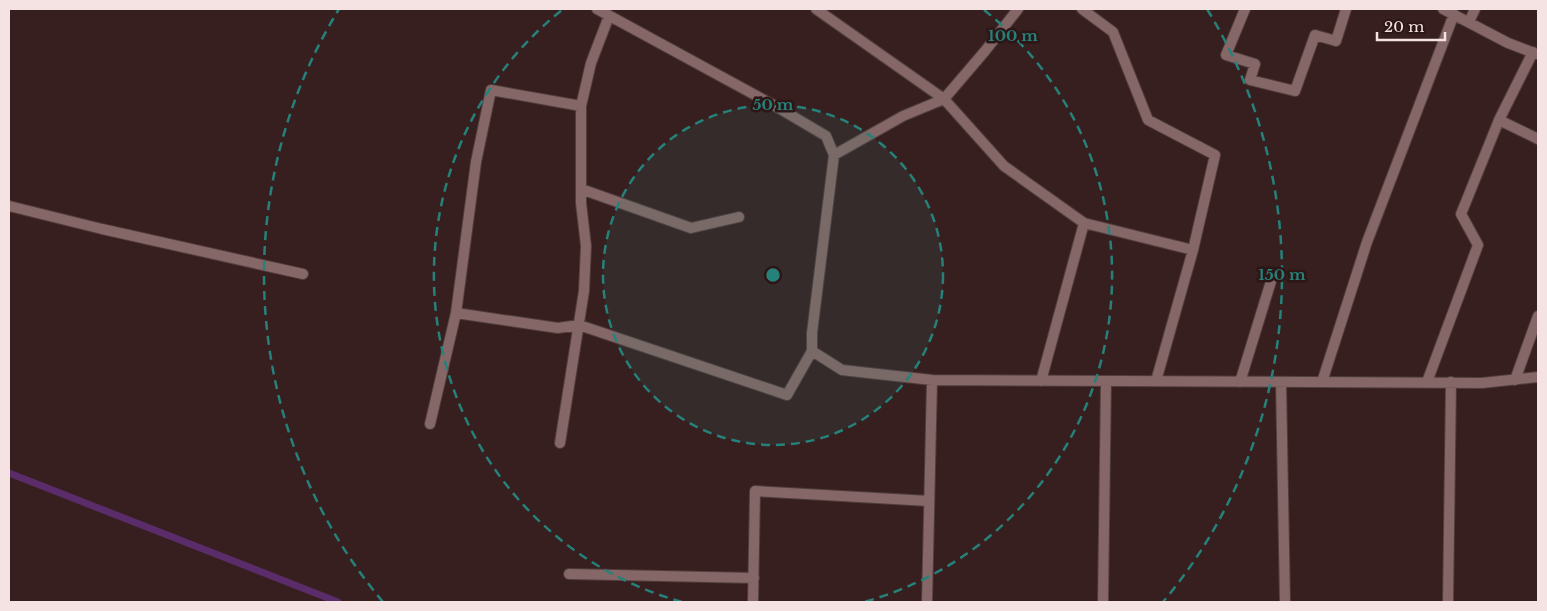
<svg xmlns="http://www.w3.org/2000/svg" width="1547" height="611" viewBox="0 0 1547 611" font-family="'Libre Baskerville',serif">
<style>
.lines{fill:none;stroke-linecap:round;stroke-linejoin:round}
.stream{stroke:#5b2c6a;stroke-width:7}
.lane-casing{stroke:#513d3d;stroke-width:12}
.lane{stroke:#846766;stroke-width:10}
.ring{fill:none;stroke:#26817a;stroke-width:2.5;stroke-dasharray:9 6}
.centre{fill:#26817a;stroke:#2c1616;stroke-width:2.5}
.ring-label{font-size:15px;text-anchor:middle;font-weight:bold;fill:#26817a;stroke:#2c1616;stroke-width:5;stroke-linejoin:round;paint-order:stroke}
</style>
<rect width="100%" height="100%" fill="#371f1f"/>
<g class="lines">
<path class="stream" d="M9,473L338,602"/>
<g class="lane-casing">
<path id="lane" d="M597,9L777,107L826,136L834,155L812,333V351L842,370L932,380L1482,383L1538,377
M816,9L944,99L1004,166L1084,223L1041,381
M1082,9L1113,32L1148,120L1215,155L1193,250
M1245,9L1226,55L1255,64L1250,80L1295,91L1315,35L1336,41L1346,9
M1443,9L1508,43L1537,54
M1469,22L1475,9
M1499,120L1538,139
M834,155L903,116L944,99L985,51L1018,9
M581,189L691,228L739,217
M9,206L102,229L303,274
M1084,223L1193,250L1156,381
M456,313L558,328L579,325L787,395L812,351
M1515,380L1538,316
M1240,382L1272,278
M1281,382L1285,602
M1322,382L1367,242L1454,14
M1427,382L1478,245L1461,214L1499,120L1533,52
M430,424L456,313L476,162L491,90L581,106
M560,443L584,291L586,246L581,203V106L591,63L609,16
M569,574L754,578
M753,602L755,491L929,501
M927,602L932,380
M1103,602L1106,381
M1448,602L1451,382"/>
</g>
<use href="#lane" class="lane"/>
</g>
<circle cx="773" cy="275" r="170" fill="#26817a" fill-opacity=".12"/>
<g class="ring">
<circle cx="773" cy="275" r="170"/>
<path d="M682 602A339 339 0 0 1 562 10M984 10A339 339 0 0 1 864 602"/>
<path d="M383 602A509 509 0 0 1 339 9M1207 9A509 509 0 0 1 1163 602"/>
</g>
<circle cx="773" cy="275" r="8" class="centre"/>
<g class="ring-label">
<text x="1013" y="41">100 m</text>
<text x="773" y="110">50 m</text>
<text x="1282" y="280">150 m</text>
</g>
<rect width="1547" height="611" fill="none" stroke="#f4e3e2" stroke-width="20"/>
<path d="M1377 32v8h68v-8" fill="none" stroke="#f4e3e2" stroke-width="2.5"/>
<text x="1384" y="32" font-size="15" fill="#f4e3e2" stroke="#2c1616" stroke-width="4" paint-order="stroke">20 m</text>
</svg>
